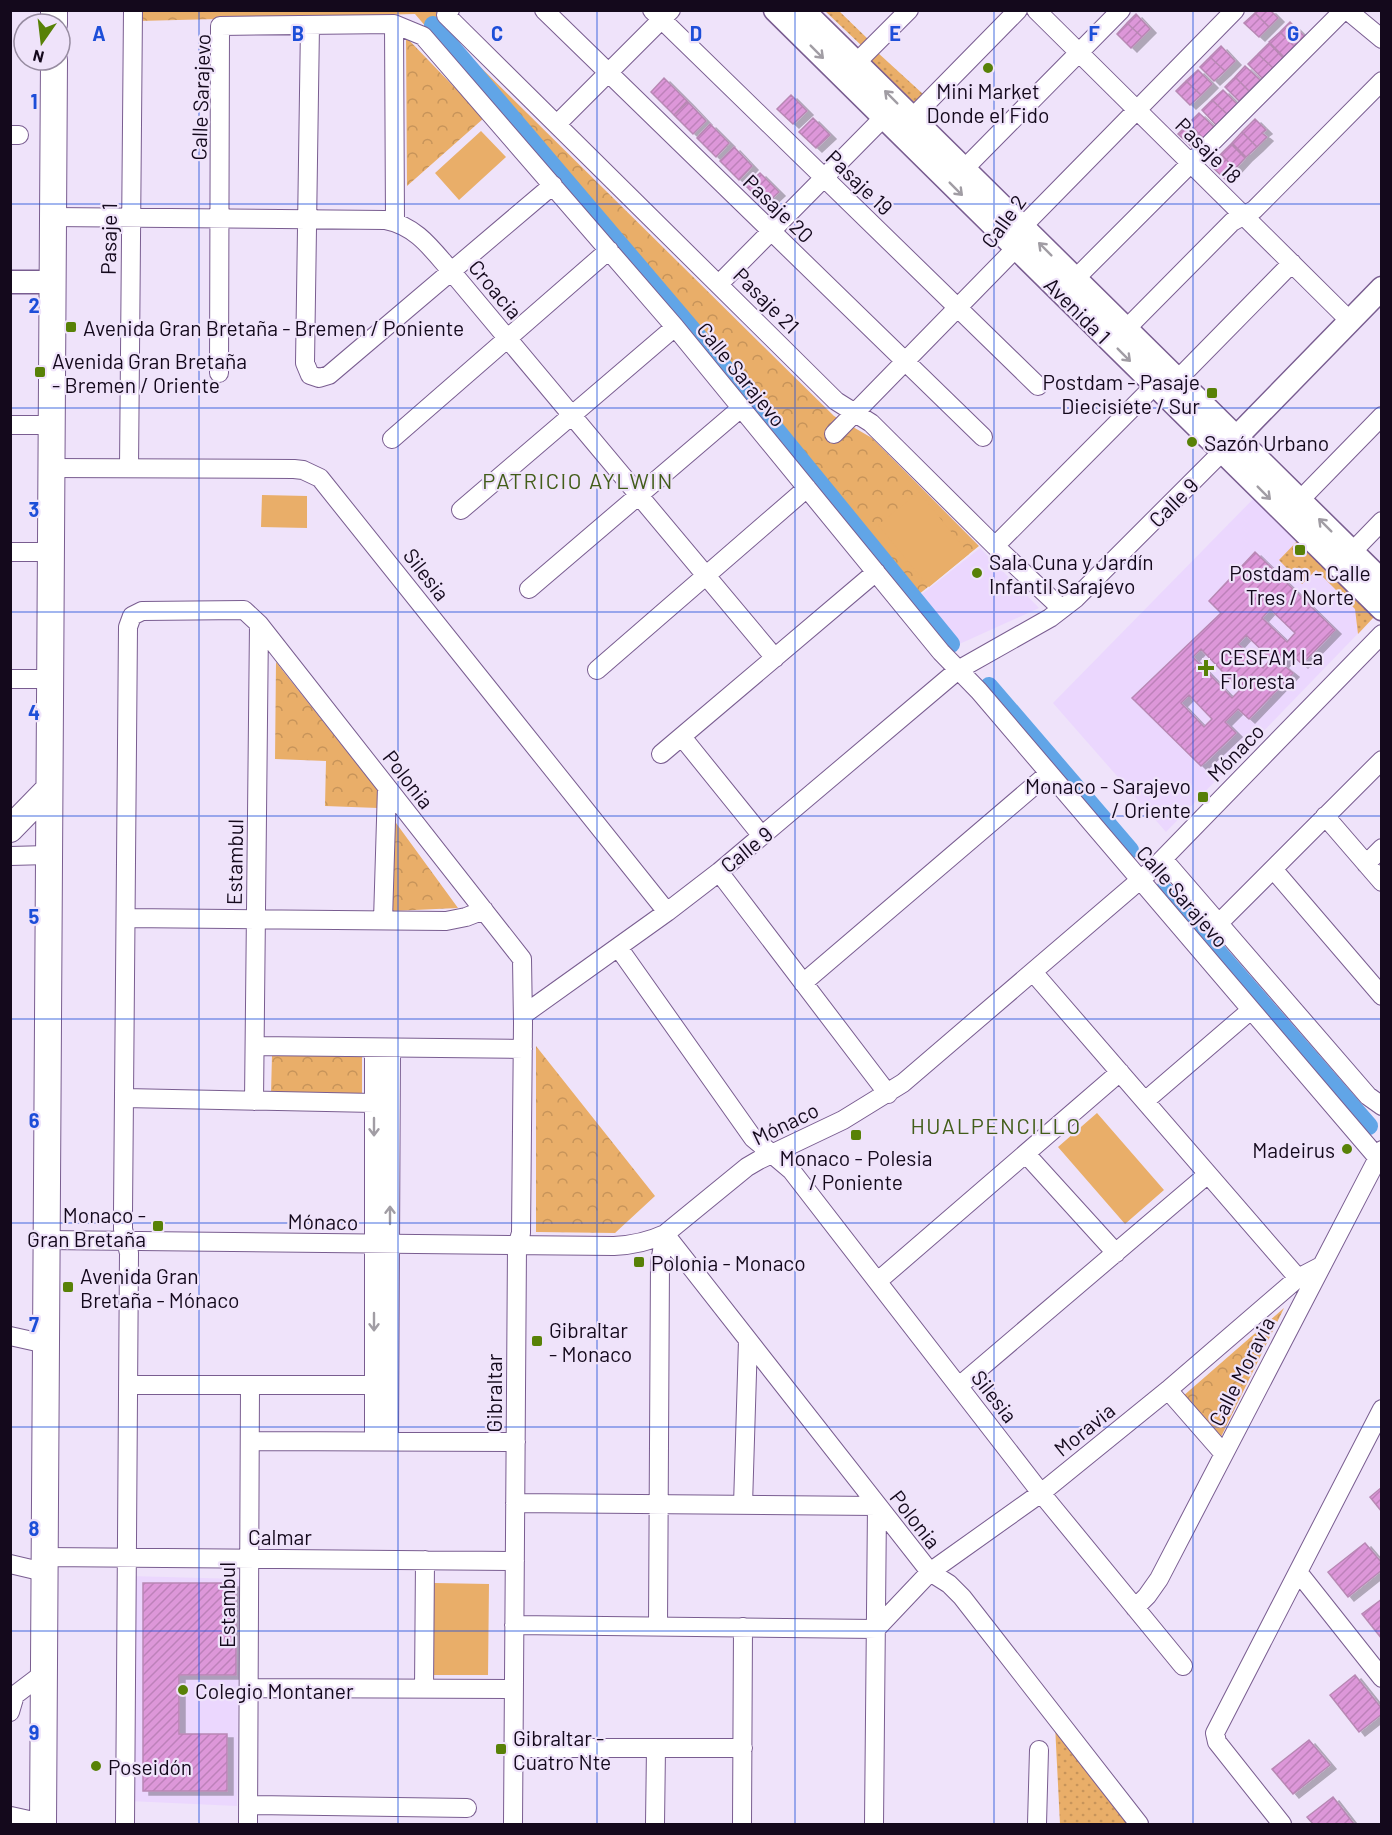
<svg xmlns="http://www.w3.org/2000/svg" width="1392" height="1835" viewBox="0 0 1392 1835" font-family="Barlow,sans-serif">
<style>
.built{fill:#ebd7fe}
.grass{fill:url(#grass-dots)}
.park{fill:url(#park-crowns)}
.pitch{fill:#e9ae69}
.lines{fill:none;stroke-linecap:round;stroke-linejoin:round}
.canal{stroke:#61a5e7;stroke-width:18}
.building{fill:url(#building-hatch);stroke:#b888b4;stroke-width:1.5;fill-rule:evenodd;filter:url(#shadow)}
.minor-casing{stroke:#795d90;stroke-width:20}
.tertiary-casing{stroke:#795d90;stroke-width:25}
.secondary-casing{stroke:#795d90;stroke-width:28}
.minor{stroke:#fff;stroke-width:18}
.tertiary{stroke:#fff;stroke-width:22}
.secondary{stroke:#fff;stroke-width:26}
.oneway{stroke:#a19da4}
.grid{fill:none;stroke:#1d4ed8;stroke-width:1.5;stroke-opacity:0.55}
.poi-dot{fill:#588107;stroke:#efe3fa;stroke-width:2}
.labels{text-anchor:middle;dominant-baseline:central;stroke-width:4.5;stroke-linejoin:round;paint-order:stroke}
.poi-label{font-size:21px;fill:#14091c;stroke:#efe3fa;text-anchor:start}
.street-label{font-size:21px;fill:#14091c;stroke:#efe3fa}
.neighbourhood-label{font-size:22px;letter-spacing:1.5px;fill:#425d19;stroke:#efe3fa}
.grid-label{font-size:20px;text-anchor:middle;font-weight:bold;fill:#1d4ed8;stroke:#efe3fa;stroke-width:4.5;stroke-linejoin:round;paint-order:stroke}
</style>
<defs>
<pattern id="grass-dots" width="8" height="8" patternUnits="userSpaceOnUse" patternTransform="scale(1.5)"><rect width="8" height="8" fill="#e9ae69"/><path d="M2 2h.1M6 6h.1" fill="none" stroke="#c7945a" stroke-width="1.8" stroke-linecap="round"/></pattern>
<pattern id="park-crowns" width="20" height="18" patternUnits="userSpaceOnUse" patternTransform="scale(1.5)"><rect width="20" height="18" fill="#e9ae69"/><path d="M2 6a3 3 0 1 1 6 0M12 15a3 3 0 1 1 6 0" fill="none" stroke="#c7945a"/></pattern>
<pattern id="building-hatch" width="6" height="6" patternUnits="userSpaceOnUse" patternTransform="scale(1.5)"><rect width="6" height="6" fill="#dd97d9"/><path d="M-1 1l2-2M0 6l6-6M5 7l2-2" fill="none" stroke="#bd81ba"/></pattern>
<filter id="shadow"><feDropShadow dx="6" dy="4" stdDeviation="0" flood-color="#0004"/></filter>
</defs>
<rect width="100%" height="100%" fill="#efe3fa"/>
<path class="built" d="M1257,495L1373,618L1166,832L1053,703Z
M980,548L1039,608L955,646L917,598Z
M129,1576L239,1579L237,1806L129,1801Z"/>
<path class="grass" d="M825,11H839L870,41L863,47Z
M877,52L923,94L915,103L869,60Z
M1302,536L1373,606V618L1358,634L1355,609L1316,570L1302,584L1279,560Z
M1055,1725L1132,1824H1060Z"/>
<path class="park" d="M138,10L437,11L436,15L448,35L834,416L872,438L979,546L913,599L415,14L138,21Z
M406,37L484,118L407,186Z
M276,662L379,792L378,808L325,806L326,761L275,759Z
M388,812L458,908L393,911Z
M536,1046L655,1196L615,1233L536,1232Z
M272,1055L362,1056V1094H271Z
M1284,1308L1219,1441L1182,1397Z"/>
<path class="pitch" d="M481,131L506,157L459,200L435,173Z
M919,492L969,554L929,587L878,525Z
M262,495L307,496V528L261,527Z
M1097,1113L1164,1190L1125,1224L1058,1147Z
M434,1583L489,1584L488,1675H433Z"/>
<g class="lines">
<path class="canal" d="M433,25L747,394L951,644
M989,686L1130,850
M1164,890L1369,1126"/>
</g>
<path class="building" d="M1257,10H1270L1278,18L1269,27L1255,13Z
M1255,13L1269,27L1259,37L1244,23Z
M1136,14L1150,29L1142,37L1127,23Z
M1290,22L1304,36L1294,46L1280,32Z
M1127,23L1142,37L1131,48L1117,34Z
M1280,32L1294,46L1284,57L1269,42Z
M1269,43L1283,58L1273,68L1258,54Z
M1221,46L1235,61L1225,71L1210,57Z
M1258,54L1273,68L1262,78L1248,64Z
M1210,57L1225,71L1214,81L1200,67Z
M1245,66L1260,80L1249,91L1235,77Z
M1198,70L1212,84L1201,95L1186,81Z
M1235,77L1249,91L1239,101L1225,87Z
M664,78L687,101L674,115L651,92Z
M1186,81L1201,95L1190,105L1176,91Z
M1223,90L1237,104L1227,114L1212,100Z
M791,95L807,111L793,124L777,109Z
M1212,100L1227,114L1216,125L1202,110Z
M688,102L706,121L693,134L674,115Z
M1199,113L1214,127L1203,138L1189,123Z
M813,118L830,135L816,148L799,132Z
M1255,119L1266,130L1262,133L1267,137L1257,147L1242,132Z
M1189,123L1203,138L1193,148L1178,134Z
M710,124L729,143L716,157L697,138Z
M1242,132L1257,147L1246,157L1232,143Z
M1231,144L1245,158L1235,169L1221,154Z
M734,147L752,166L739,180L720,161Z
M1221,154L1235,169L1225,179L1210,165Z
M760,173L779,192L765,205L746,186Z
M1255,552L1335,630L1302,664L1291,654L1282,664L1293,673L1249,719L1238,709L1225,722L1236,733L1201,766L1132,698L1221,613L1209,601ZM1270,609L1295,633L1287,642L1262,618ZM1246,635L1271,659L1263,668L1238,644ZM1201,649L1240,690L1232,698L1193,657ZM1189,695L1212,719L1204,727L1181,703Z
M1382,1487V1512L1370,1497Z
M1365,1543L1382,1563V1570L1348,1597L1328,1572Z
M143,1583H236V1675H179V1734H227V1791H143Z
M1382,1599V1639L1362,1614Z
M1355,1675L1382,1709V1714L1359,1732L1330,1695Z
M1309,1740L1330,1765L1293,1794L1272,1769Z
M1333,1797L1354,1824H1313L1307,1817Z"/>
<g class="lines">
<g class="minor-casing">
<path id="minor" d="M450,10L446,15L836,401L871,423L995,546L1062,609
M544,10L983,437
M652,10L1038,386
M1036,10L1350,321
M1347,10L1382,39
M394,24L395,222
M310,25L305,363L310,375L319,378L329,375L553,185
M856,63L909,10
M912,118L1018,10
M557,124L671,10
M10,135H19
M964,169L1121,10
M52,217L385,220C416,226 431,248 451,271L775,658
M1075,279L1344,10
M719,284L884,117
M1126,329L1232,222L1254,210L1382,81
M219,373L220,26L394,24L423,36L675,327L941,652L979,691L1382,1163
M1177,380L1292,263
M10,425H51
M834,434L1016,248L1022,227L1235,10
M392,439L609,250
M50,468L294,469L303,470L320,478L667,912
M129,468L133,10
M1300,500L1382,416
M461,510L675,327
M995,546L1155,385
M10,552H50
M1352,552L1382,521
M529,589L741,408
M597,670L807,488
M10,679H49
M682,737L762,836
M661,754L876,572
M1325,816L1382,882
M10,856L48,855
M1163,859L1368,1096L1382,1106
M1366,864L1382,848
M1273,869L1382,996
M719,872L888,1094
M126,918L446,921L466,917L484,910
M383,920L387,787
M1219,923L1382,760
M618,947L753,1138L791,1170L1041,1493L1183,1666
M1033,972L1298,1278
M803,983L1049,773
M523,1015L667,912L719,872L958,670L1050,618L1076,598L1222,452
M255,1046L523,1049
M125,1098L374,1103
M254,1101L259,624
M1145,1101L1251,1010
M1026,1154L1116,1253
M665,1234L930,1572L949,1584L962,1597L1139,1824
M46,1240L614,1246C633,1245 648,1242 665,1234L747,1167L759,1160L843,1120L903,1083L1154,868L1382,634
M878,1281L1120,1072
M10,1336L46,1344
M128,1385H374
M959,1386L1208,1174
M1168,1390L1224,1454
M250,1441L516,1442
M374,1441V1048
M389,1441L391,1048
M515,1503L877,1506L874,1824
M743,1505L748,1340
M44,1557L515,1561
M10,1564L44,1572
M1298,1572L1382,1678
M1135,1608L1147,1596L1159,1579L1382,1150
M514,1625L876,1629L930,1572L1041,1493L1168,1390L1298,1278L1321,1266
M658,1626L660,1262L665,1234
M248,1688L514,1689
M424,1689L425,1560
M10,1712L15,1695L44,1673
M514,1748H743
M248,1805L467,1808
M125,1824L129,1253L123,1229V1212L128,627L132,616L142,611L244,610L259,624L522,959L523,1023L521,1233L517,1246L513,1824
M248,1824L250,1385
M655,1824L656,1748
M742,1824L743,1627
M1037,1824L1039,1750
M1282,1824L1217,1742L1215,1733L1382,1409"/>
</g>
<g class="tertiary-casing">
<path id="tertiary" d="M775,10L1382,609
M803,10L1382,581
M10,282H52
M1226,448L1382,288"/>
</g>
<g class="secondary-casing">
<path id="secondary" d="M54,24V10
M10,829L48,790
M10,1820L28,1824
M43,1824L54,60"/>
</g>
<use href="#minor" class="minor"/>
<use href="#tertiary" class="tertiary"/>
<use href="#secondary" class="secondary"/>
</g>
<defs><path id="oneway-shaft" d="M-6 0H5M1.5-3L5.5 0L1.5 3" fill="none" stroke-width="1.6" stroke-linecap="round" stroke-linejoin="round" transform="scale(1.5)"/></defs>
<g class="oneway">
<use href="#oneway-shaft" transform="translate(817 52) rotate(45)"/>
<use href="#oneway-shaft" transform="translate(891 97) rotate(-135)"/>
<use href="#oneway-shaft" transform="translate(956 189) rotate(45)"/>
<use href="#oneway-shaft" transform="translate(1045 249) rotate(-135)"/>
<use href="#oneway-shaft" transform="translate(1124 355) rotate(45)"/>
<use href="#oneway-shaft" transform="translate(1264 493) rotate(45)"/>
<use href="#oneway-shaft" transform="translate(1325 525) rotate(-135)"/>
<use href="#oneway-shaft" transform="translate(374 1127) rotate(90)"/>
<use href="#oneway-shaft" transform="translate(390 1215) rotate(-90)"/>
<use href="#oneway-shaft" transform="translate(374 1322) rotate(90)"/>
</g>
<path class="grid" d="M199,10V1824M398,10V1824M597,10V1824M795,10V1824M994,10V1824M1193,10V1824M10,204H1382M10,408H1382M10,612H1382M10,816H1382M10,1019H1382M10,1223H1382M10,1427H1382M10,1631H1382"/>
<g class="poi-dot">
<circle cx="988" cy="68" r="6"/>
<rect x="65" y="321" width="12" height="12" rx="3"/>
<rect x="34" y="366" width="12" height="12" rx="3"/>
<rect x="1206" y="387" width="12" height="12" rx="3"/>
<circle cx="1192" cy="442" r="6"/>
<rect x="1294" y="544" width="12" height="12" rx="3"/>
<circle cx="977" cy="573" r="6"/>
<path d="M1203 659h6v6h6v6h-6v6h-6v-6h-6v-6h6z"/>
<rect x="1197" y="791" width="12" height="12" rx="3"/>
<rect x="850" y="1129" width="12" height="12" rx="3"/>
<circle cx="1347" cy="1149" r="6"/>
<rect x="152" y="1220" width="12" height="12" rx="3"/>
<rect x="633" y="1256" width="12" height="12" rx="3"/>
<rect x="62" y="1281" width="12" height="12" rx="3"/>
<rect x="531" y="1335" width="12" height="12" rx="3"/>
<circle cx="183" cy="1690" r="6"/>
<rect x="495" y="1743" width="12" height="12" rx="3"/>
<circle cx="96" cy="1766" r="6"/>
</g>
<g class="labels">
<g class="poi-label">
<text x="988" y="90" text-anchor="middle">Mini Market<tspan x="988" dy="24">Donde el Fido</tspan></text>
<text x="83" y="327">Avenida Gran Bretaña - Bremen / Poniente</text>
<text x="52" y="360">Avenida Gran Bretaña<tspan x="52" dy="24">- Bremen / Oriente</tspan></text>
<text x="1200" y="381" text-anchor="end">Postdam - Pasaje<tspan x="1200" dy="24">Diecisiete / Sur</tspan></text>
<text x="1204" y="442">Sazón Urbano</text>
<text x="989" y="561">Sala Cuna y Jardín<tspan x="989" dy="24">Infantil Sarajevo</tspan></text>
<text x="1300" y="572" text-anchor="middle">Postdam - Calle<tspan x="1300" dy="24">Tres / Norte</tspan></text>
<text x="1220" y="656">CESFAM La<tspan x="1220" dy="24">Floresta</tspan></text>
<text x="1191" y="785" text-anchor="end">Monaco - Sarajevo<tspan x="1191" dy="24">/ Oriente</tspan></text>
<text x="1335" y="1149" text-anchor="end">Madeirus</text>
<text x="856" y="1157" text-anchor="middle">Monaco - Polesia<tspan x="856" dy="24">/ Poniente</tspan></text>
<text x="146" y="1214" text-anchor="end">Monaco -<tspan x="146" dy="24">Gran Bretaña</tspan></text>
<text x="651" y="1262">Polonia - Monaco</text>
<text x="80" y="1275">Avenida Gran<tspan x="80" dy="24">Bretaña - Mónaco</tspan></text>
<text x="549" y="1329">Gibraltar<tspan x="549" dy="24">- Monaco</tspan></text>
<text x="195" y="1690">Colegio Montaner</text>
<text x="513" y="1737">Gibraltar -<tspan x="513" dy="24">Cuatro Nte</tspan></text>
<text x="108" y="1766">Poseidón</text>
</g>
<g class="street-label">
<text transform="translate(200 97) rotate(-88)">Calle Sarajevo</text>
<text transform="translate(1209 150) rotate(45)">Pasaje 18</text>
<text transform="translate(860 182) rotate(44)">Pasaje 19</text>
<text transform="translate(779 208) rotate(44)">Pasaje 20</text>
<text transform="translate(1003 221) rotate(-54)">Calle 2</text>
<text transform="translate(108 239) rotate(-89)">Pasaje 1</text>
<text transform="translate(496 289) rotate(50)">Croacia</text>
<text transform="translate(767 300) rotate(45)">Pasaje 21</text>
<text transform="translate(1078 310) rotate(45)">Avenida 1</text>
<text transform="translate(742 374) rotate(51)">Calle Sarajevo</text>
<text transform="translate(1173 502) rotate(-45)">Calle 9</text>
<text transform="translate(427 574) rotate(52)">Silesia</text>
<text transform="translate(1235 752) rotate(-46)">Mónaco</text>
<text transform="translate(409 779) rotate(52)">Polonia</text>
<text transform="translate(746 849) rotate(-39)">Calle 9</text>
<text transform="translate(234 862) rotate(-89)">Estambul</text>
<text transform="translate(1183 896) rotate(49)">Calle Sarajevo</text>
<text transform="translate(785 1123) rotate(-26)">Mónaco</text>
<text transform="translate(323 1221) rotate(1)">Mónaco</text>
<text transform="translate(1241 1371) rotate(-63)">Calle Moravia</text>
<text transform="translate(493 1393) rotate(-90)">Gibraltar</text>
<text transform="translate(995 1396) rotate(52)">Silesia</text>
<text transform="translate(1084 1429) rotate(-39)">Moravia</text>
<text transform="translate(916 1519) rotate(52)">Polonia</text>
<text x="280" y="1536">Calmar</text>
<text transform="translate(226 1605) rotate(-90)">Estambul</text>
</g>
<g class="neighbourhood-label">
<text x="578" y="480">PATRICIO AYLWIN</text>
<text x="996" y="1125">HUALPENCILLO</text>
</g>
</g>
<g class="grid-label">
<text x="99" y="41">A</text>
<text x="298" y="41">B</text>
<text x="497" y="41">C</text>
<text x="696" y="41">D</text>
<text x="895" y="41">E</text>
<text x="1094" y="41">F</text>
<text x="1293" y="41">G</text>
<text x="34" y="109">1</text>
<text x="34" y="313">2</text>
<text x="34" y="517">3</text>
<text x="34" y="720">4</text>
<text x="34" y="924">5</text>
<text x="34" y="1128">6</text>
<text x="34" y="1332">7</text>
<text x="34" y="1536">8</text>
<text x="34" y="1740">9</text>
</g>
<rect width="1392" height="1835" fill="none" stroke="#14091c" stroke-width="24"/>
<g transform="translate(42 42) rotate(194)"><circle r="28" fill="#efe3fa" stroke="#978ca1" stroke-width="1.5"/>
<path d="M0-4.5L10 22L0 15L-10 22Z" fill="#588107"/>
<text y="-9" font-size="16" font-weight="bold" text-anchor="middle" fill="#14091c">N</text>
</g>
</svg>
